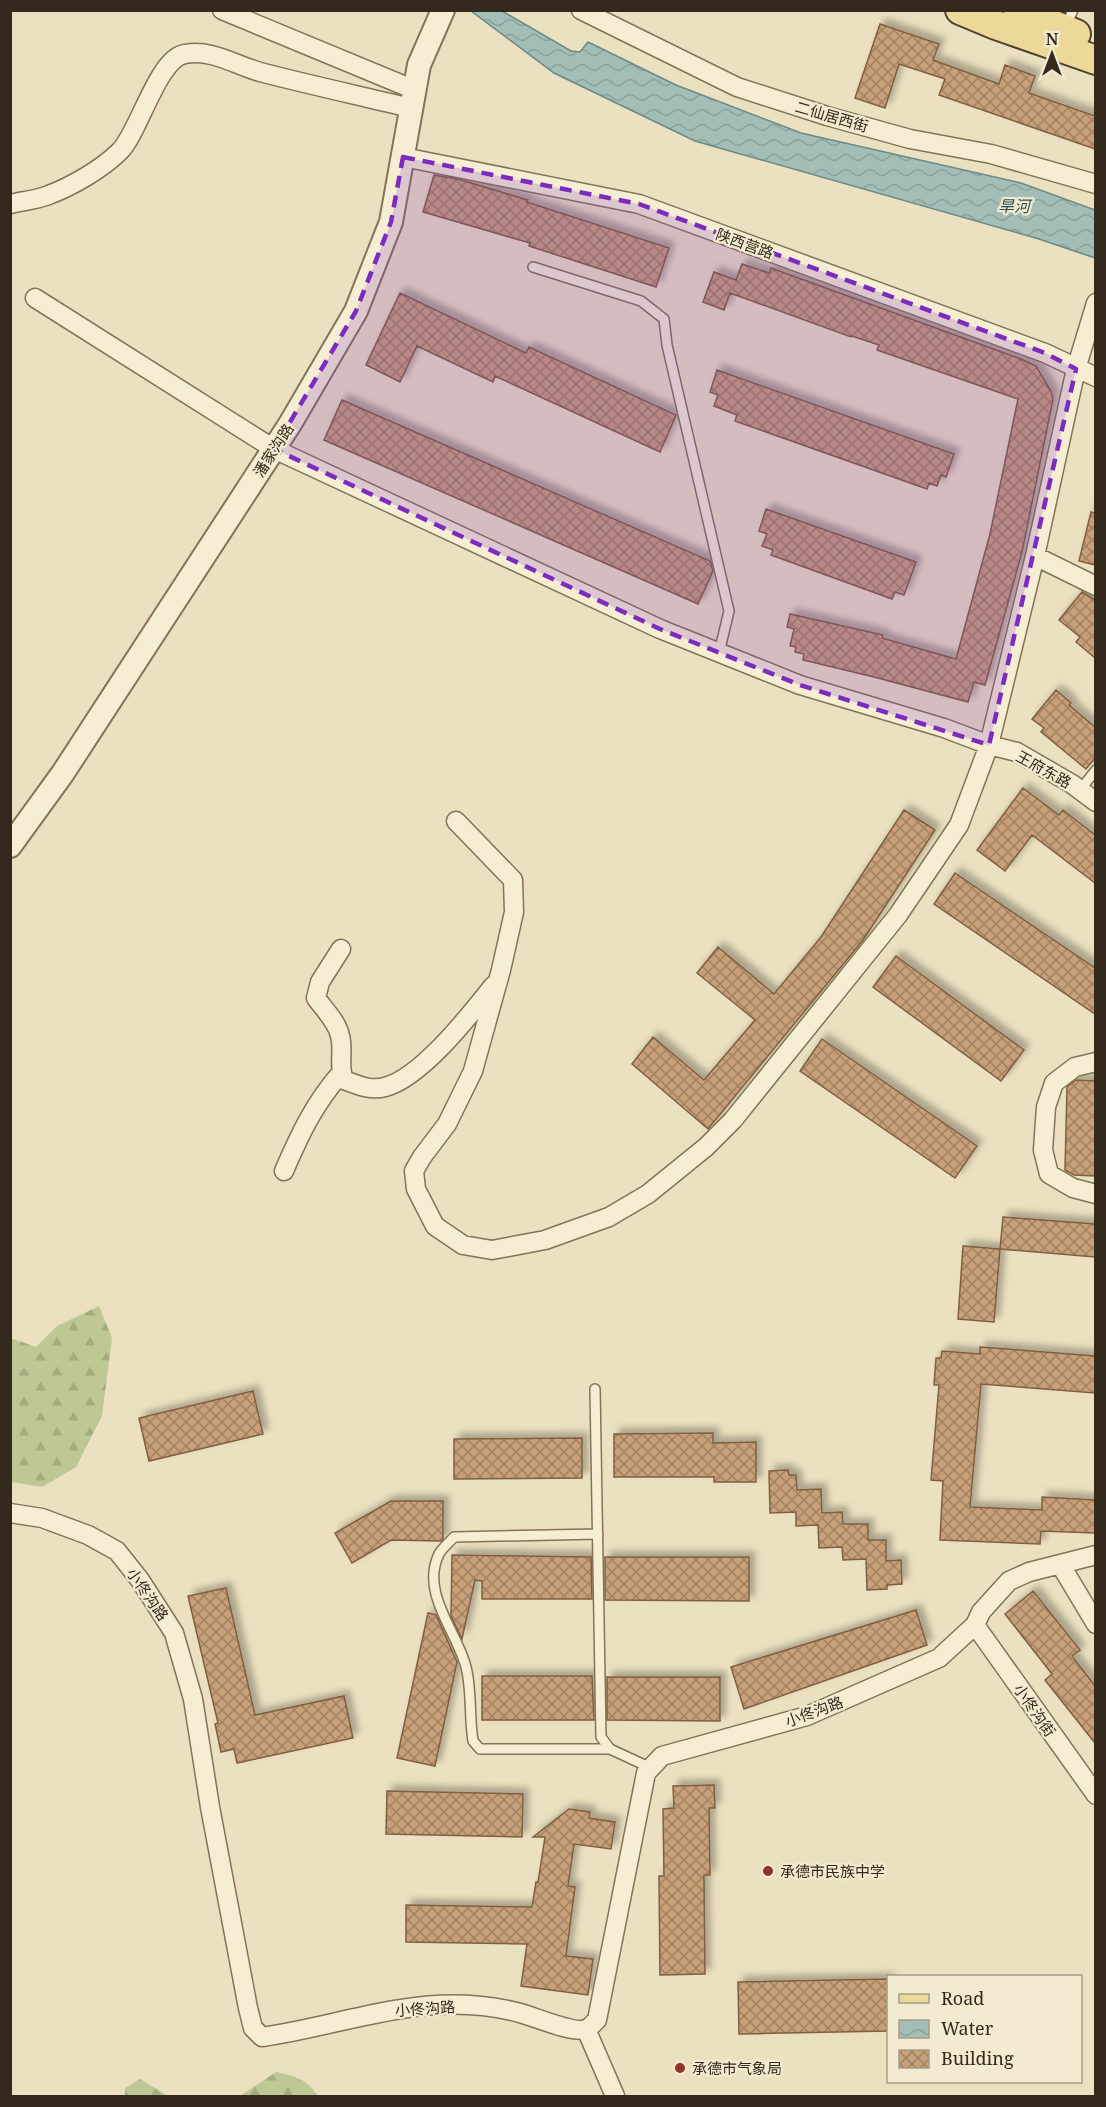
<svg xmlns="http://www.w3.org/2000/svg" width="1106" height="2107" viewBox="0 0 1106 2107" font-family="'Noto Serif','Noto Sans SC',serif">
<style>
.forest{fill:url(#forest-firs)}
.water{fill:url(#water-waves);stroke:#6b8a85;stroke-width:1.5}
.building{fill:url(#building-cross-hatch);stroke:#805f41;stroke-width:1.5;filter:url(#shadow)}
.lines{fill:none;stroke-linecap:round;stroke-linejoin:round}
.service-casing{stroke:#837359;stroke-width:12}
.minor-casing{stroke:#837359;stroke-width:21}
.tertiary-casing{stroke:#837359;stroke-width:26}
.primary-casing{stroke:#50412e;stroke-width:32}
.service{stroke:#f6eed3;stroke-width:9}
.minor{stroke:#f6eed3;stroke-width:18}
.tertiary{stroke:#f6eed3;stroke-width:22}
.primary{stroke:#ecd99a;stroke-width:28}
.marked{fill:#7b2cbf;fill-opacity:0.2;stroke:#7b2cbf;stroke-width:4.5;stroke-dasharray:12 8;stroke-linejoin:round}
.poi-dot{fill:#8e342d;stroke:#f3ebcf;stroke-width:2}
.labels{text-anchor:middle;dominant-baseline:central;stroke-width:4.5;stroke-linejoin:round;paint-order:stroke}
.street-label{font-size:15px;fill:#33291d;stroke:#f3ebcf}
.poi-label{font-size:15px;fill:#33291d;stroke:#f3ebcf;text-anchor:start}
.water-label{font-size:16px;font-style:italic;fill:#2d5152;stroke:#f3ebcf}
</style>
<defs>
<pattern id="forest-firs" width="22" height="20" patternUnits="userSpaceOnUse" patternTransform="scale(1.5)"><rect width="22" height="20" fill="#bec895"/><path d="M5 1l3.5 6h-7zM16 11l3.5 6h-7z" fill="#a4ac80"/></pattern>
<pattern id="water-waves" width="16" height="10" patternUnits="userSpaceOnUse" patternTransform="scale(1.5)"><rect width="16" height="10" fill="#a3bdb7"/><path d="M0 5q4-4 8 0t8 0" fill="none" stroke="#8da29d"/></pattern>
<pattern id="building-cross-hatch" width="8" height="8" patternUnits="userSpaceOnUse" patternTransform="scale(1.5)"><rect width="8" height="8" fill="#c79f78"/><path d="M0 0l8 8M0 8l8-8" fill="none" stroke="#a28262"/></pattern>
<filter id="shadow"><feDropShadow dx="5.5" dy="-5.5" stdDeviation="3" flood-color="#0004"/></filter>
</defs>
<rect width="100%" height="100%" fill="#ebe1c0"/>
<path class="forest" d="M99,1306L112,1338L102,1416L76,1467L42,1487L11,1482V1338L36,1347L57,1326Z
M276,2072C295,2076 307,2079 318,2096H240Z
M140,2079L168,2096H171H125V2088Z"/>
<path class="water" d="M471,11H502L571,51L580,52L588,42L676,85L801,133L1021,183L1095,210V258L1039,239L695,141L554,73Z"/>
<path class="building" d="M880,24L939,44L933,60L999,84L1005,65L1035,76L1029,93L1095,116V149L939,95L945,79L899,64L885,108L855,98Z
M434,175L458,179L528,200L527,202L669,248L656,287L529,246L530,243L423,212Z
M742,264L769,273L771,268L1021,359L1036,366L1051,391L1053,399L1022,552L985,685L974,682L968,702L874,677L803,660L804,654L795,652L796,647L790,646L794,629L787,627L790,614L883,635L882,638L956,659L990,534L1018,399L877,350L879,345L852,336L851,337L730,293L724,310L703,302L714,272L736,280Z
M400,293L526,353L529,347L676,415L660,452L495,376L493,382L417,346L400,382L366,365Z
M717,370L954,454L946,477L941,475L937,486L929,483L927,489L735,421L737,415L714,406L718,395L710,392Z
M342,400L710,561L713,571L698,604L324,440Z
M766,509L916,562L904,595L895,592L892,599L771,555L773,550L762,546L767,534L759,531Z
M1091,512L1095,513V565L1079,561Z
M1082,592L1095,600V658L1076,642L1080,637L1059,620Z
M1056,690L1071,703L1069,705L1095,727V758L1086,769L1041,732L1044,728L1032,719Z
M1023,788L1059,815L1063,810L1095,835V883L1032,835L1005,871L977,850Z
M904,810L935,830L863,940L708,1129L632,1064L653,1037L704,1080L755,1020L697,973L718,947L774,994L821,937Z
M955,873L1095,968V1014L934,904Z
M896,956L1024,1050L1001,1081L873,987Z
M822,1039L977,1146L955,1178L800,1071Z
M1076,1080L1095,1081V1176L1074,1175L1065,1170L1067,1087Z
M1003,1217L1095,1224V1257L1000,1249Z
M963,1246L1000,1249L994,1322L958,1319Z
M980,1347L1095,1356V1393L981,1384L970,1507L1042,1510V1497L1095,1500V1533L1041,1531L1040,1544L940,1540L943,1481L931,1480L939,1385H934L936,1358H941L942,1351L980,1354Z
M253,1391L263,1434L149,1461L139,1418Z
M713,1433V1443L756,1442V1482H714V1477H614V1434Z
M582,1438V1478L454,1479V1439Z
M788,1470L789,1475H796L797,1490L821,1489L822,1513L842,1512L843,1524H868V1540H886V1561L901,1560L902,1584L887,1585V1589L867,1590L866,1559L843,1560L842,1547L819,1548L818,1525L796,1526V1512L770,1513L769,1471Z
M391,1501H443V1539L441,1541L391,1540L352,1563L335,1533Z
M452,1555L591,1557L592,1599H482V1581L475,1580L462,1639L451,1616Z
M605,1557H749V1601L605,1600Z
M226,1588L255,1715L344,1696L353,1738L237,1763L234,1749L221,1752L215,1724L218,1723L188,1596Z
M1033,1591L1080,1650L1072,1656L1095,1686V1743L1045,1680L1052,1674L1005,1614Z
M916,1610L927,1645L744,1709L731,1667Z
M428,1613L436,1615L457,1662L435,1766L397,1758Z
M482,1676H592L594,1720H482Z
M607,1677H720V1721L607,1720Z
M714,1785L715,1808H709L710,1875H704L705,1974L660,1975L659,1876H664L663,1809L674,1808L673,1786Z
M387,1791L523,1794L522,1837L386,1834Z
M569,1809L590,1812L589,1818L615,1822L611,1849L574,1844L568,1886L575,1887L566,1956L593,1959L588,1995L521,1986L527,1944L406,1942V1905L532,1907L536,1882H538L545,1837H533Z
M888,1979V2031L739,2034L738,1982Z"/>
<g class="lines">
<g class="service-casing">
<path id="service" d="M1065,28L1073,10
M533,267L641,301L664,319L667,345L729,611L719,653
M1080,790L1096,770
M595,1389L601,1737L610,1749L651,1768
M598,1534L454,1537C449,1543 442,1548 439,1554C420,1593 457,1631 466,1667C472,1690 469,1717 473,1741L480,1749H610"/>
</g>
<g class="minor-casing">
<path id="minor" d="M222,10L415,90
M581,10L737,87L827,116L910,139L991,154L1096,184
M403,157L639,204L1045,353L1096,377
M10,204C22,201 35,200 46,196C71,187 102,169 120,151C139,132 158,58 185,54C212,49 235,65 260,72C310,85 361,96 411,108
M35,298L274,449L660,629L800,685L944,728L989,745L1017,752L1072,784L1096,802
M1035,556L1096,586
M456,821L513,880L514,912L501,970L473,1071L447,1124L422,1157L414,1171L416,1189L435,1226L463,1245L492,1250L545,1240L609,1217L648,1194L706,1147L733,1120L898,915L959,825L989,745L1035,556L1076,369L1096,303
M341,949L320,982L316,998C324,1009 338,1023 340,1036C344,1050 338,1066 344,1080C358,1085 370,1091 385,1087C421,1078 470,1015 493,986
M1096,1062L1075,1067L1054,1083L1046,1107L1043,1150L1049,1174L1073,1188L1096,1194
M284,1171C300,1134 314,1104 341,1073
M10,1513L42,1518L88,1535L117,1551L140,1580L174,1633L193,1699L210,1807L248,2008L253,2028L262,2037C352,2024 427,1988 520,2013C535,2017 574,2034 586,2029C590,2028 594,2022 597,2020L646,1773L662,1756L807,1716L939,1658L975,1625L981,1612L1009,1581L1029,1572L1096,1555
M1060,1564L1096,1624
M975,1625L1096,1795
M586,2029L615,2096"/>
</g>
<g class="tertiary-casing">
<path id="tertiary" d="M10,846L63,773L290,424L356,311L391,222L419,65L443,10"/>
</g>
<g class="primary-casing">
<path id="primary" d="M960,10L996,25L1096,60
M1018,10L1076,34"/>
</g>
<use href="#service" class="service"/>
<use href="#minor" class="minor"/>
<use href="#tertiary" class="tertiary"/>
<use href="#primary" class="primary"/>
</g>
<path class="marked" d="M403,157L639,204L1045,353L1076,369L989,745L800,685L660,629L274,449L356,311L391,222Z"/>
<g class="poi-dot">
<circle cx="768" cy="1871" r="6"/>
<circle cx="680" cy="2068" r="6"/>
</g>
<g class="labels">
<g class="street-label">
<text transform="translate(832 116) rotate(16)">二仙居西街</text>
<text transform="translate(745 243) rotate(20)">陕西营路</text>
<text transform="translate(273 450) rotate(-57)">潘家沟路</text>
<text transform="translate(1044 769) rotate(29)">王府东路</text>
<text transform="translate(148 1594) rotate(55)">小佟沟路</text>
<text transform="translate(1035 1710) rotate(55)">小佟沟街</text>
<text transform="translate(814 1711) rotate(-20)">小佟沟路</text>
<text transform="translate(425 2008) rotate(-4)">小佟沟路</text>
</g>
<g class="poi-label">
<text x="780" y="1871">承德市民族中学</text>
<text x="692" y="2068">承德市气象局</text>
</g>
<g class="water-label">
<text x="1014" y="206">旱河</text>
</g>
</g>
<rect width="1106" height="2107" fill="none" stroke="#33291d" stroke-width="24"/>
<rect x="887" y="1975" width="195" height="108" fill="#f3ebcf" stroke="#a69d88" stroke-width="1.5"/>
<rect x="899" y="1994" width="30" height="9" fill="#ecd99a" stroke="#a69d88" stroke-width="1.5"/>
<text x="941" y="2005" font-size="18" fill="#33291d">Road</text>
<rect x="899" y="2020" width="30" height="18" fill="url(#water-waves)" stroke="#a69d88" stroke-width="1.5"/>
<text x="941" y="2035" font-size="18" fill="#33291d">Water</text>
<rect x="899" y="2050" width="30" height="18" fill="url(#building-cross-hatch)" stroke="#a69d88" stroke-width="1.5"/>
<text x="941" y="2065" font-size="18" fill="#33291d">Building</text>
<g transform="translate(1052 54)" stroke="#f3ebcf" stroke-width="4.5" paint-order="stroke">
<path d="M0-4.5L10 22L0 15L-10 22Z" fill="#33291d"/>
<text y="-9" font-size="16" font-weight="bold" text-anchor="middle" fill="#33291d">N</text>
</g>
</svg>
